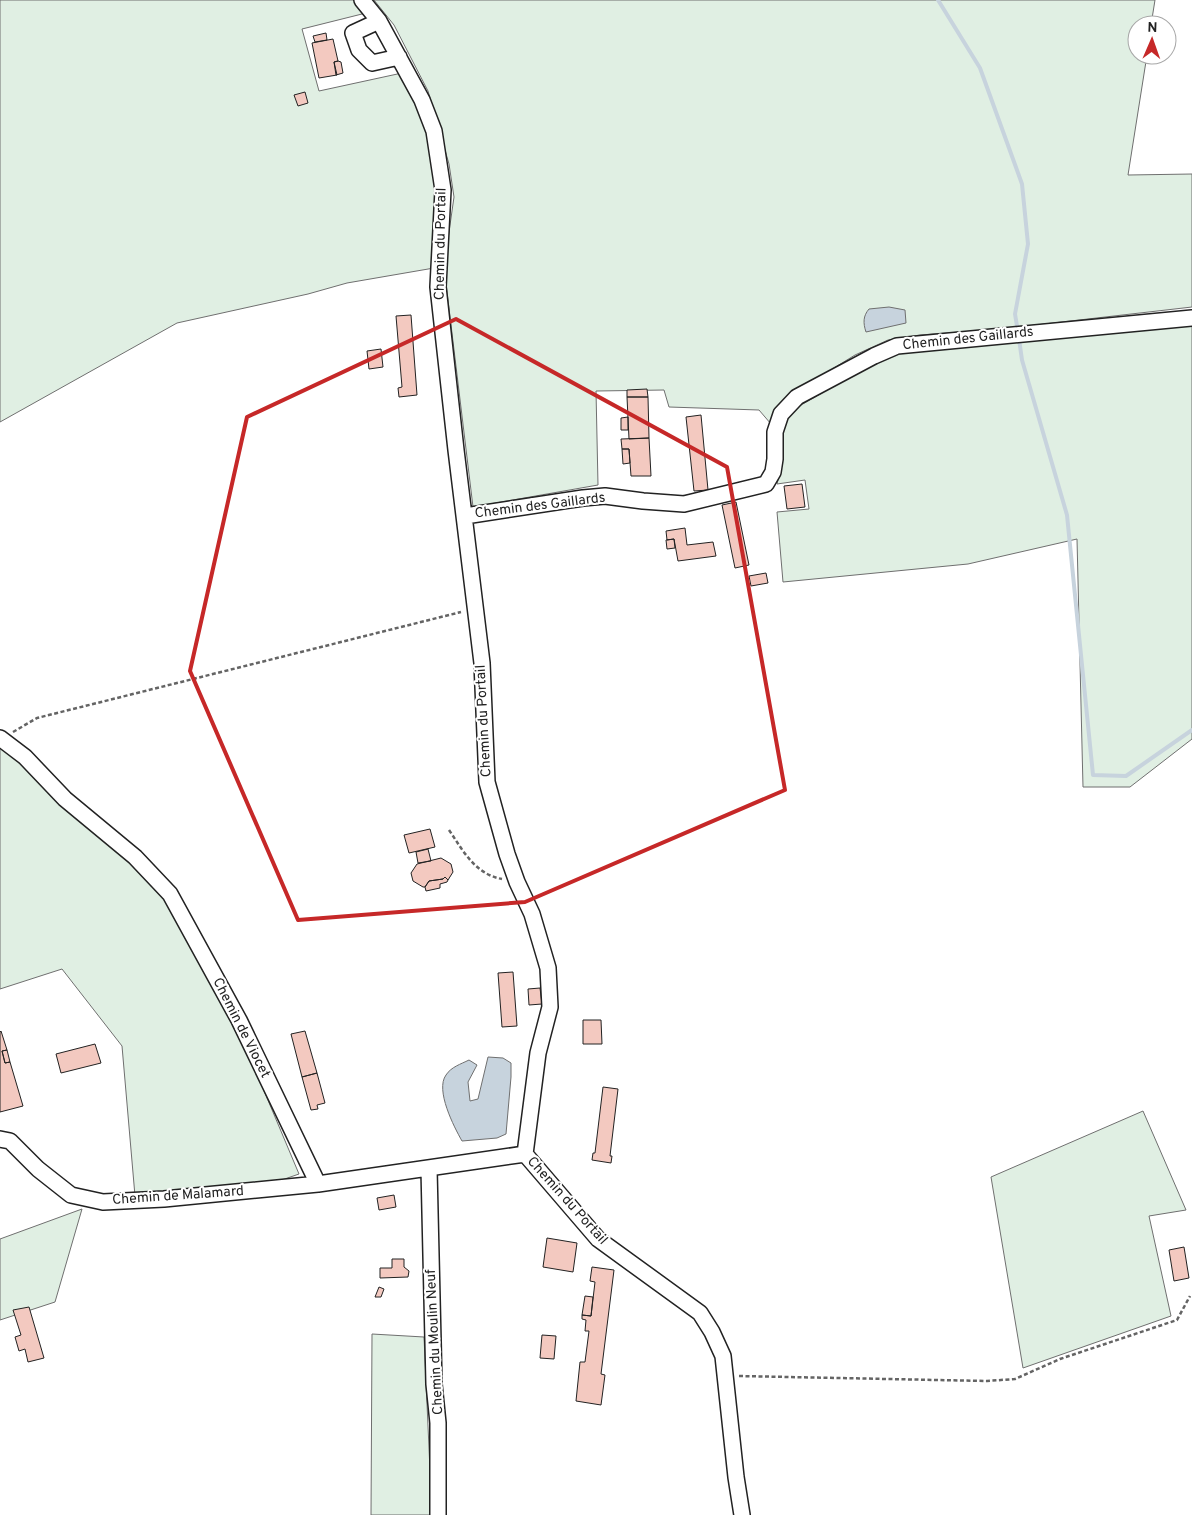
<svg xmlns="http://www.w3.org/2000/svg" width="1192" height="1515" viewBox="0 0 1192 1515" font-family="Overpass,sans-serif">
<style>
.green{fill:#e0efe3;stroke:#6f6f6f}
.water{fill:#c7d3dd;stroke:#6f6f6f}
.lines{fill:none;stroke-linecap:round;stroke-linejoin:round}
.stream{stroke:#c7d3dd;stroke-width:4}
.building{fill:#f3c9c0;stroke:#222}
.minor-casing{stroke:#222;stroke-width:18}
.path{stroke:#646464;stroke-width:2.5;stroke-dasharray:4 2.5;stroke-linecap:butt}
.minor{stroke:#fff;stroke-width:15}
.marked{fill:none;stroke:#c62828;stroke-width:4;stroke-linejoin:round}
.labels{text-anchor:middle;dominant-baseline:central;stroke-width:4;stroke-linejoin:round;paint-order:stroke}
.street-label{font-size:14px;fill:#222;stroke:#fff}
</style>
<rect width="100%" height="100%" fill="#fff"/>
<path class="green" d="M0,0H356L366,13L302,29L319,91L402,73L422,109L429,142L436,191L434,268L347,283L308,294L177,323L0,422Z
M374,0H1155L1151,25H1137V55H1147L1128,175L1192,174V307L1001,329L920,335L888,340L855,355L787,397L771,424L759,410L669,407L664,390L596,391L598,485L473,507L444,267L454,197L449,164L428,91L394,25Z
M1192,324V739L1130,787H1083L1077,539L968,564L783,582L777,512L809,509L805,480L777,484L781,468V438L789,412L884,357L922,348Z
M0,746L17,756L123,855L168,899L233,1017L299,1174L276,1182L135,1196L122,1046L62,969L0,989Z
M1143,1111L1186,1210L1149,1216L1171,1316L1023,1368L991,1177Z
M82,1209L55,1302L0,1320V1239Z
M372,1334L424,1337L432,1515H371Z"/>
<path class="water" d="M889,307L905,310L906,323L866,332C863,323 863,316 869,309Z
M488,1057L503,1058L511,1063V1077L506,1134L497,1138L462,1141C454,1127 435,1090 446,1075C451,1067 461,1064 469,1060L477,1065L468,1082L470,1101L478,1099Z"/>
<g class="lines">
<path class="stream" d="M938,0L980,68L1022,184L1028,244L1015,314L1018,332
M1019,339L1022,360L1067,515L1093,775L1126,776L1192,730"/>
</g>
<path class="building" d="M326,33L327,40L315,42L313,36Z
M333,39L338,61L334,62L337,75L319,78L312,43Z
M338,61L341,62L343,73L336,75L334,62Z
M305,92L308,103L298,106L294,95Z
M411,315L417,395L399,397L398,388L402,387L396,316Z
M381,349L383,367L369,369L367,351Z
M647,389L648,397H627V390Z
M627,397H648L649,438L629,439Z
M701,415L708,490L694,491L686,417Z
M628,417V430H621V418Z
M649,438L651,476H631L629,449H622L621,439Z
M622,449H629L630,463L623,464Z
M802,484L805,507L787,509L784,486Z
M736,502L749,565L735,568L722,505Z
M685,528L687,545L713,542L716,556L678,561L674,539L667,540L666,531Z
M674,539L675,548L667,549L666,540Z
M766,573L768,583L751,586L749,576Z
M430,829L435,847L409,853L404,835Z
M428,849L431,861L418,863L416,852Z
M441,858L451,864L453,872L448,880L445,877L443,879L429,881L425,887H423L413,881L411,873L417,864Z
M445,877L448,880L447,882L440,884V888L426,891L425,887L429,881L443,879Z
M513,972L517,1026L502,1027L498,973Z
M540,988L542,1004L529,1005L528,989Z
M583,1020H601L602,1044H583Z
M1,1031L7,1050L2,1051L5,1063L10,1062L23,1106L0,1112V1032Z
M305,1031L317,1073L302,1077L291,1034Z
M95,1044L101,1063L61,1073L56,1054Z
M7,1050L10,1062L5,1063L2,1051Z
M317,1073L325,1103L317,1105L318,1109L311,1110L302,1077Z
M603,1087L618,1089L610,1156H612L611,1163L592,1160L593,1153H595Z
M394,1195L396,1207L379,1210L377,1198Z
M547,1238L577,1243L573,1272L543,1267Z
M1184,1247L1189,1278L1174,1281L1169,1250Z
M392,1259H404V1267L409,1271L408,1277L380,1278V1268H392Z
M592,1267L614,1270L601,1374L605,1375L601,1405L576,1401L580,1362H585L589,1331H585L586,1320L582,1319V1315L591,1316L595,1282L590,1281Z
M379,1287L384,1289L381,1297H375Z
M585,1296L593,1297L591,1316L582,1315Z
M29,1307L44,1358L28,1362L25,1349L19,1351L15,1337L21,1335L13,1310Z
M542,1335L556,1336L554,1359L540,1358Z"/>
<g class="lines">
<g class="minor-casing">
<path id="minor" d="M362,0L379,21L422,100L434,131L443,190L438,287L456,450L482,663L487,782L507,854L517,882L532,914L548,968L550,1007L538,1053L525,1154L598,1239L700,1313L712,1332L723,1356L736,1477L742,1515
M379,21L353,33L359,50L372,63L399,57
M465,516L583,498L605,496L643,501L684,504L766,484L773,472L775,459V432L781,414L797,397L874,356L897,346L1192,318
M0,738L25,757L65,799L135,857L170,894L239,1020L318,1184L525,1154
M0,1139L10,1141L38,1169L71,1195L103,1202L164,1199L318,1184
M429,1169L434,1384L438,1423V1515"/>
</g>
<path class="path" d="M13,732L37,718L461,612
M449,830C464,852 475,874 502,879
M739,1376L987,1381L1015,1379L1060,1359L1177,1320L1190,1296"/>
<use href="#minor" class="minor"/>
</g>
<path class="marked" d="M456,319L727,467L785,790L525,902L298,920L190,671L247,417Z"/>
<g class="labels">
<g class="street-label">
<text transform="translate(441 244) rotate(-89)">Chemin du Portail</text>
<text transform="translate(968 339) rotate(-6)">Chemin des Gaillards</text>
<text transform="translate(540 506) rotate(-7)">Chemin des Gaillards</text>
<text transform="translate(484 721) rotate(-93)">Chemin du Portail</text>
<text transform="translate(241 1028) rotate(63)">Chemin de Viocet</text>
<text transform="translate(178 1196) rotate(-4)">Chemin de Malamard</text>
<text transform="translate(567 1201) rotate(48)">Chemin du Portail</text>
<text transform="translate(435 1342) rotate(-93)">Chemin du Moulin Neuf</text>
</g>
</g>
<g transform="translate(1152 40) rotate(2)"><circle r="24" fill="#ffffff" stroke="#a7a7a7"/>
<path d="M0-4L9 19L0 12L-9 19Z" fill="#c62828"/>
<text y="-8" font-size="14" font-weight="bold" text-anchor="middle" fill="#222222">N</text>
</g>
</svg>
